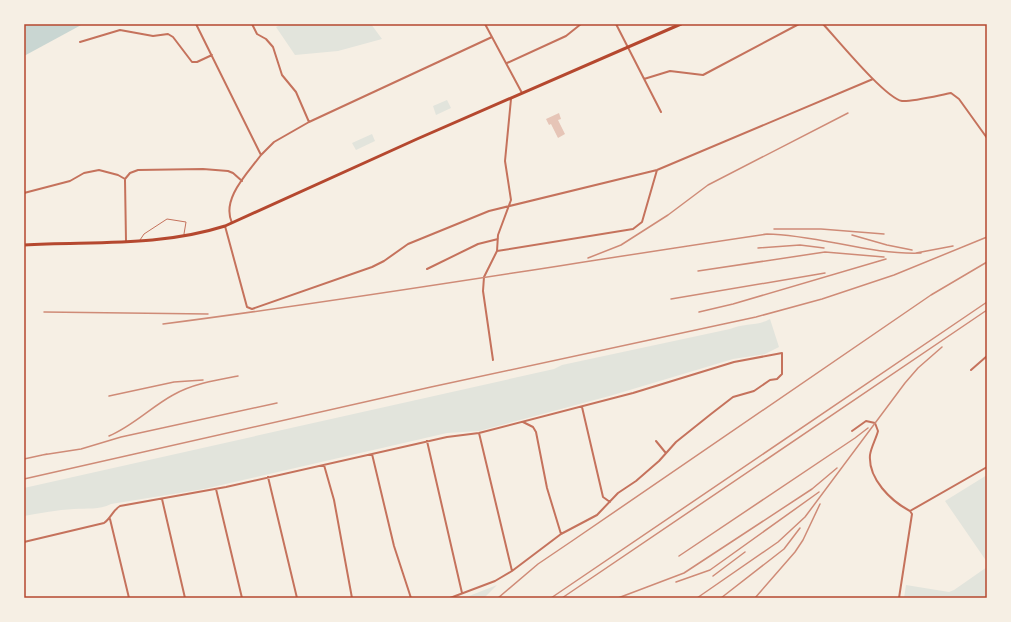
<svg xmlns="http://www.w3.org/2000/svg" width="1011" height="622" viewBox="0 0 1011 622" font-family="'Roboto Condensed',sans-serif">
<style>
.green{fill:#e2e4dc}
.water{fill:#c9d6d2}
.building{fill:#e6c5b7}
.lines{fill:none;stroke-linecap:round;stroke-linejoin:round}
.service{stroke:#c5725c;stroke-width:1}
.minor{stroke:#c5725c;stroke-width:2}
.secondary{stroke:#b5482f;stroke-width:3}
.rail{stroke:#cf8b77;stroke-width:1.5}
.neatline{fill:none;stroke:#b5482f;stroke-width:1.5}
</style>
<rect width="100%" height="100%" fill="#f6efe4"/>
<path class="green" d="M282,24H371L382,39L338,51L295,55L276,27Z
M447,100L451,108L436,115L433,106Z
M372,134L375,141L356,150L352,143Z
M770,319L779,347L765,354L733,359L613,395L479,431L447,433L204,489L111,504C99,510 87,508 74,509C57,510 41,513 24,516V488L554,369L562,365L730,329C744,323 758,326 770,319Z
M987,475V562L945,501Z
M987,567V598H904L906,585L949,592L954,590Z
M497,585L484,598H464Z"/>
<path class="water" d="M24,24H83L24,56Z"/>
<path class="building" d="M559,113L561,119L558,120L565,134L558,138L551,124L549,125L546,119Z"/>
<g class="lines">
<path class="service" d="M140,240L144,234L167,219L186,222L184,234"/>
<path class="minor" d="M196,24L261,155L274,142L309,122L492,37
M252,24L257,34L266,39L273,47L282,75L296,92L309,122
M485,24L522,93
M616,24L661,112
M823,24C837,39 885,98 902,101C911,102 940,95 951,93L959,99L987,138
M80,42L120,30L153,36L168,34L173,37L192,62H197L212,55
M507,63L566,36L581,24
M644,79L670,71L703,75L799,24
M125,180L126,241
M24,193L70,181L84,173L99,170L118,175L125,179L130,173L138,170L203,169L228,171L233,173L242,181
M232,223C221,199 247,174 261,155
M225,226L247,307L252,309L372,267L384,261L408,244L489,211L657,170L873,79
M497,251L633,229L642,222L657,170
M427,269L478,244L498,239
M493,360L483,291L484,277L497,251L498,235L511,200L505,161L511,99
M971,370L987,356
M582,407L603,497L610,502
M523,422L533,427L536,432L547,488L561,534
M852,431L866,421L875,423L878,431C876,439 871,447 870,455C868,479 891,501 910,511
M479,433L512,571
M427,441L462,593
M656,441L665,452
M372,454L394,546L411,598
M324,465L334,500L352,598
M268,477L297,598
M216,489L242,598
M162,499L185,598
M910,511L987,467
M110,519L129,598
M24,542L104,523C111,518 113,510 120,506L226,487L447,437L479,433L633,393L734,362L782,353V374L777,379L770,380L754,391L733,397L711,414L676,442L659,461L636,481L618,493L597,515L561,534L512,571L495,581L450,598
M899,598L912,514L910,511"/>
<path class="secondary" d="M24,245C92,241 159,247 225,226L417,139L681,24"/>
<path class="rail" d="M774,229H821L884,234
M852,235L887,245L912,250
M758,248L800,245L824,248
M916,253L953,246
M588,258L621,245L668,215L708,185L848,113
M698,271L825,252L884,257
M671,299L825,273
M44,312L208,314
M699,312L733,304L886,259
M163,324C365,298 565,264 767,234C819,235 869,255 921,253
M109,396L174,382L203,380
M109,436C133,426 151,407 173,395C192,384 216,380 238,376
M42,455L81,449L121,437L277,403
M24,459L47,454
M24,479L431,387L756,317L822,299L894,275L987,237
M679,556L855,438L868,428
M713,576L745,552
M676,582L710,570L819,492
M498,598L538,564L572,541L931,295L987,262
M551,598L987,302
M562,598L987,310
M618,598L684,573L812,489L837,468
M697,598L778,542L805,517L905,383L918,368L942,347
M721,598L784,549L800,528
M755,598L795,552L803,540L820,504"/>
</g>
<rect width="1011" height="622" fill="none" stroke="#f6efe4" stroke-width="50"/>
<rect x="25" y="25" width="961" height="572" class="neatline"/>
</svg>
